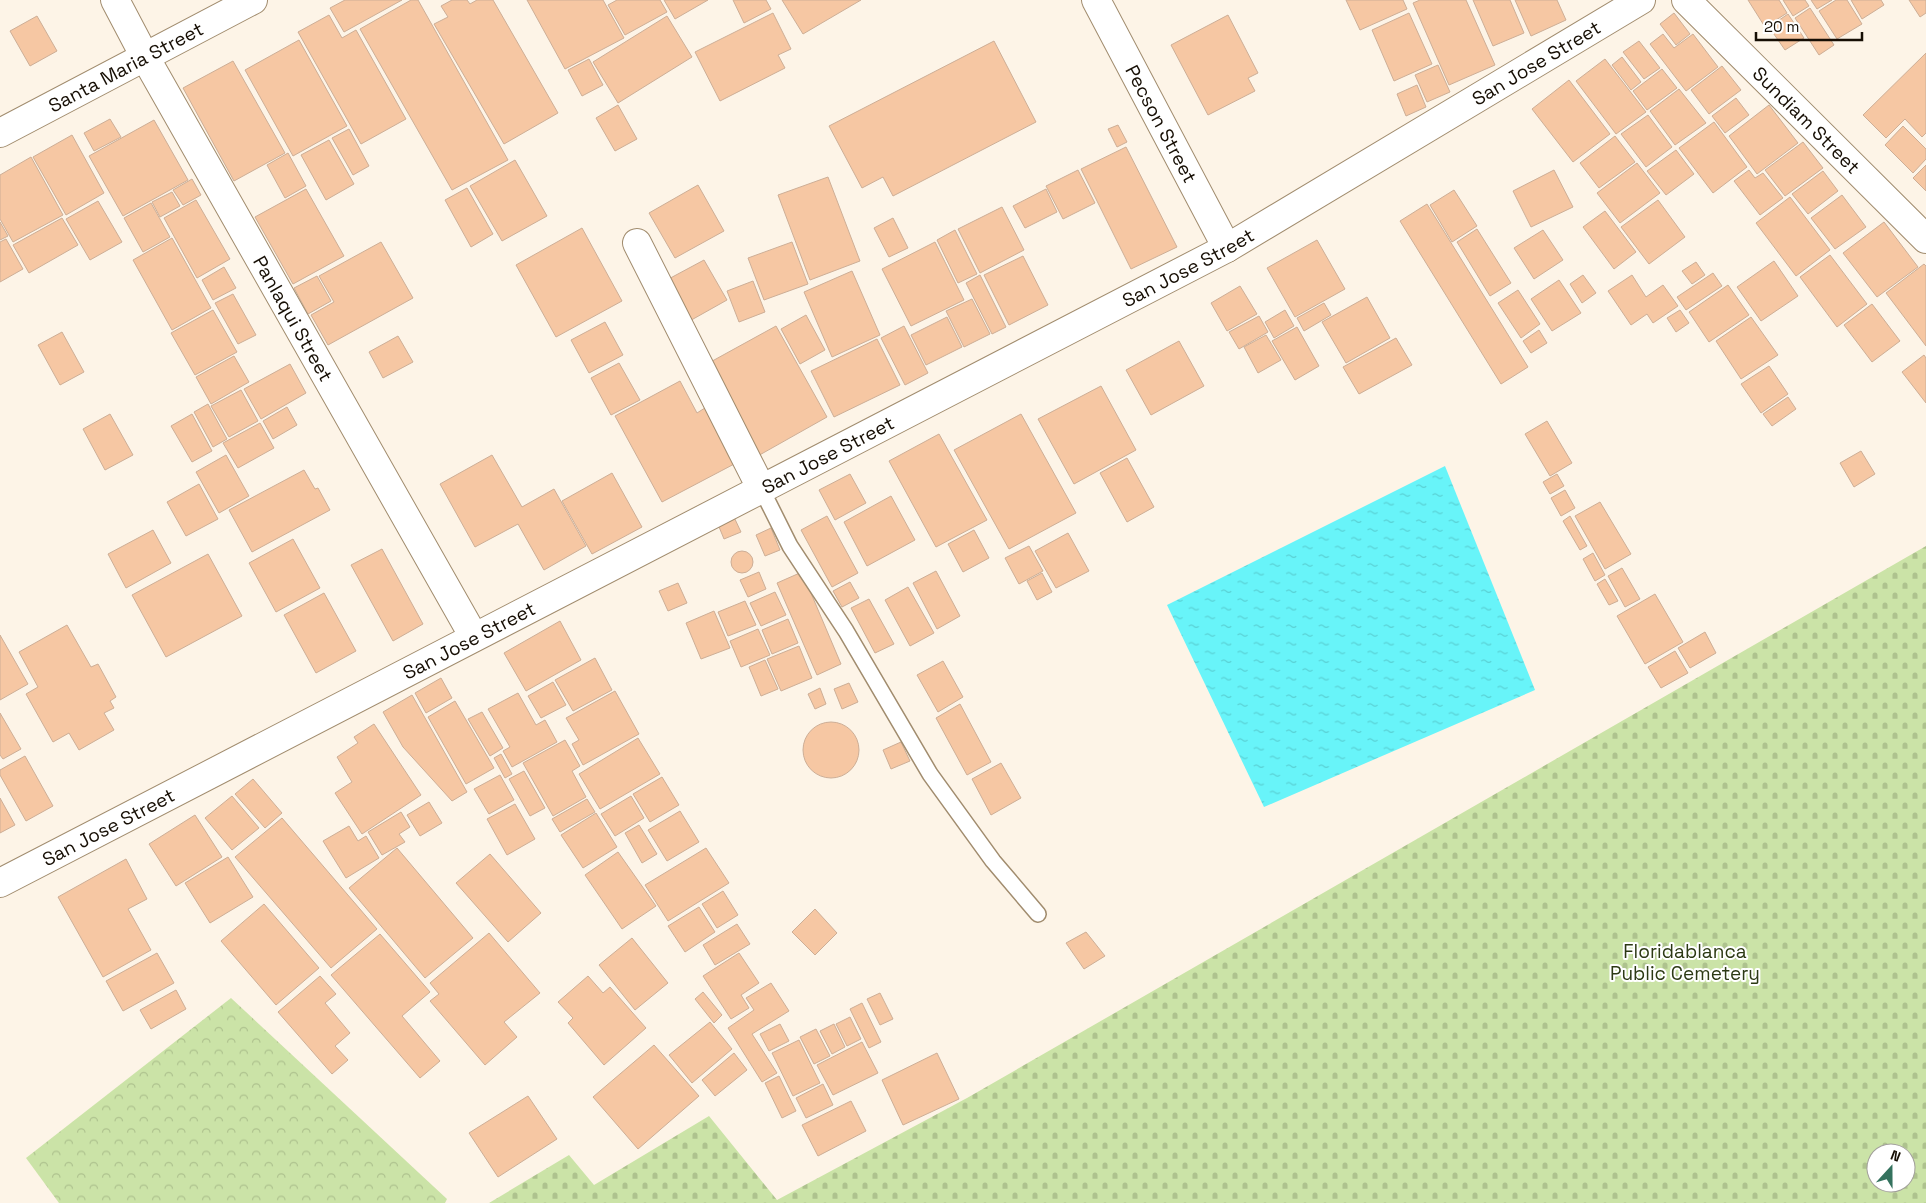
<svg xmlns="http://www.w3.org/2000/svg" width="1926" height="1203" viewBox="0 0 1926 1203" font-family="'Space Grotesk',sans-serif">
<style>
.forest{fill:url(#forest-crowns)}
.cemetery{fill:url(#cemetery-stones);fill-rule:evenodd}
.water{fill:url(#water-ripples)}
.building{fill:#f6c7a3;stroke:#cdae96}
.lines{fill:none;stroke-linecap:round;stroke-linejoin:round}
.lane-casing{stroke:#a18c6e;stroke-width:18}
.street-casing{stroke:#a18c6e;stroke-width:30}
.secondary-casing{stroke:#a18c6e;stroke-width:30}
.lane{stroke:#fff;stroke-width:15}
.street{stroke:#fff;stroke-width:28}
.secondary{stroke:#fff;stroke-width:28}
.labels{text-anchor:middle;dominant-baseline:central;stroke-width:4;stroke-linejoin:round;paint-order:stroke}
.street-label{font-size:19px;fill:#160e04;stroke:#fff}
.park-label{font-size:19px;fill:#2c3914;stroke:#fff}
</style>
<defs>
<pattern id="forest-crowns" width="20" height="18" patternUnits="userSpaceOnUse" patternTransform="scale(1.25)"><rect width="20" height="18" fill="#cbe3a7"/><path d="M2 6a3 3 0 1 1 6 0M12 15a3 3 0 1 1 6 0" fill="none" stroke="#aec28e"/></pattern>
<pattern id="cemetery-stones" width="16" height="16" patternUnits="userSpaceOnUse" patternTransform="scale(1.25)"><rect width="16" height="16" fill="#cbe3a7"/><path d="M2 7V4a2 2 0 0 1 4 0v3zM10 15v-3a2 2 0 0 1 4 0v3z" fill="#aec28e"/></pattern>
<pattern id="water-ripples" width="26" height="14" patternUnits="userSpaceOnUse" patternTransform="scale(1.25)"><rect width="26" height="14" fill="#68f4f9"/><path d="M2 4q2-2 4 0t4 0M15 11q2-2 4 0t4 0" fill="none" stroke="#59d0d4"/></pattern>
</defs>
<rect width="100%" height="100%" fill="#fdf4e7"/>
<path class="forest" d="M231,998L447,1199L445,1203H59L26,1158Z"/>
<path class="cemetery" d="M1926,546V1203H489L569,1155L594,1185L709,1116L777,1200L967,1098ZM1876,1153H1906V1183H1876Z"/>
<path class="water" d="M1445,466L1535,690L1264,807L1167,605Z"/>
<path class="building" d="M345,0H402L344,32L330,8Z
M411,0H418L508,160L452,190L360,29Z
M452,0H467L470,4L477,0H493L558,113L504,144L434,24L448,17L441,6Z
M527,0H603L624,38L565,69Z
M617,0H660L667,12L625,35L608,5Z
M664,0H708L675,19Z
M733,0H766L771,9L744,23Z
M782,0H861L803,34Z
M1346,0H1403L1407,9L1360,30Z
M1420,0H1466L1495,65L1449,85L1413,3Z
M1473,0H1510L1524,33L1493,46Z
M1515,0H1557L1566,20L1531,36Z
M1748,0H1779L1787,13L1765,27Z
M1783,0H1805L1809,6L1793,16Z
M1811,0H1832L1817,9Z
M1836,0H1847L1862,24L1837,39L1819,11Z
M1851,0H1881L1884,5L1862,19Z
M1909,0H1926V13L1920,17Z
M1810,8L1834,45L1819,55L1795,18Z
M773,13L791,49L778,55L785,68L720,101L695,52Z
M1409,13L1432,64L1394,81L1372,30Z
M1674,13L1690,34L1676,45L1660,24Z
M1788,14L1804,38L1785,50L1769,27Z
M329,15L342,38L356,30L406,119L361,144L298,32Z
M1228,15L1258,73L1248,78L1255,91L1208,115L1171,45Z
M37,16L57,51L30,66L10,31Z
M667,16L692,57L618,103L593,62Z
M1663,34L1674,48L1693,34L1718,67L1686,91L1650,44Z
M299,40L347,126L293,156L245,70Z
M994,41L1036,122L893,196L883,177L862,188L829,126Z
M1639,41L1660,68L1644,79L1623,52Z
M1926,53V133L1922,137L1905,119L1886,138L1863,115Z
M1622,57L1641,82L1631,90L1612,65Z
M589,59L603,85L582,96L568,70Z
M1605,59L1646,112L1616,134L1576,81Z
M233,61L285,153L234,181L183,88Z
M1438,65L1450,92L1427,102L1415,75Z
M1722,66L1741,90L1709,114L1691,90Z
M1662,69L1677,88L1647,110L1633,91Z
M1569,80L1610,134L1573,162L1532,109Z
M1417,85L1426,107L1406,116L1397,94Z
M1679,89L1706,123L1675,145L1650,111Z
M1736,98L1749,115L1725,133L1712,116Z
M618,105L637,139L615,151L596,118Z
M1769,105L1798,143L1757,174L1729,136Z
M1648,115L1672,147L1646,167L1621,134Z
M110,119L121,137L94,151L84,133Z
M154,120L188,180L123,216L89,156Z
M1714,122L1747,167L1713,193L1679,148Z
M1118,125L1127,142L1117,147L1108,129Z
M1903,126L1926,149V159L1913,173L1885,145Z
M349,129L369,166L353,175L332,138Z
M72,135L104,193L66,215L33,157Z
M1615,136L1635,162L1599,188L1580,163Z
M329,140L354,184L326,200L301,155Z
M1803,142L1823,168L1785,196L1765,170Z
M1126,147L1177,247L1131,269L1081,169Z
M1676,150L1694,174L1666,195L1647,171Z
M288,153L306,186L285,198L267,165Z
M31,157L63,215L13,242L0,219V175Z
M515,160L547,216L502,241L470,186Z
M1637,163L1660,193L1620,223L1597,193Z
M1926,165V191L1913,178Z
M1078,170L1095,203L1063,219L1046,186Z
M1554,170L1573,207L1531,227L1513,191Z
M1749,170L1755,178L1763,173L1783,198L1760,215L1734,181Z
M1823,171L1838,191L1808,214L1792,194Z
M828,177L860,261L810,280L778,195Z
M192,179L201,195L183,205L173,190Z
M698,185L724,231L675,258L649,213Z
M467,188L493,234L471,247L445,200Z
M306,189L344,256L293,284L255,217Z
M1046,189L1057,212L1025,228L1013,206Z
M1454,190L1477,226L1452,242L1430,205Z
M172,192L180,206L160,217L152,202Z
M1842,195L1866,227L1835,249L1811,218Z
M1790,197L1830,250L1796,276L1756,223Z
M196,200L230,259L197,278L164,218Z
M1658,200L1685,237L1649,264L1621,227Z
M98,201L122,242L90,260L66,219Z
M151,203L170,237L143,252L124,218Z
M1427,204L1528,367L1501,384L1400,221Z
M1002,207L1024,250L980,273L958,229Z
M1605,211L1636,252L1614,269L1583,227Z
M62,218L78,245L29,273L13,245Z
M893,218L908,248L889,257L874,228Z
M0,222L8,236L0,240Z
M1884,222L1918,267L1877,297L1843,253Z
M582,228L622,301L556,337L516,265Z
M1477,229L1511,283L1490,296L1457,242Z
M955,230L977,274L958,283L937,240Z
M1543,230L1563,260L1534,279L1514,248Z
M172,238L211,308L172,330L133,260Z
M6,239L23,269L0,282V242Z
M1317,240L1345,289L1295,317L1267,268Z
M381,242L413,298L328,345L311,315L334,302L319,276Z
M792,242L808,284L764,300L748,258Z
M935,242L964,300L911,326L882,269Z
M1830,255L1867,304L1837,327L1800,277Z
M1023,256L1048,305L1009,325L984,275Z
M704,260L727,300L686,323L663,282Z
M1774,261L1798,296L1761,321L1737,287Z
M1696,262L1705,275L1692,284L1682,271Z
M1924,264L1926,266V346L1886,293Z
M224,267L236,288L213,300L202,280Z
M852,271L880,335L832,357L804,292Z
M1713,273L1722,286L1686,310L1677,297Z
M980,275L1006,327L992,334L966,283Z
M1583,275L1596,293L1582,303L1570,284Z
M1632,275L1646,297L1663,285L1678,306L1653,323L1647,314L1631,325L1608,291Z
M317,276L331,301L308,314L294,288Z
M1559,280L1581,313L1552,331L1531,299Z
M753,281L765,312L739,322L727,291Z
M1728,285L1749,315L1709,342L1689,312Z
M1240,286L1257,314L1227,331L1211,303Z
M1518,290L1540,324L1521,338L1498,303Z
M233,294L256,335L238,344L215,303Z
M1367,297L1390,338L1346,363L1322,322Z
M972,299L990,334L964,347L946,311Z
M1324,303L1331,315L1304,331L1297,318Z
M1872,304L1900,341L1872,362L1844,325Z
M213,310L237,352L195,375L171,333Z
M1285,310L1294,326L1274,338L1265,322Z
M1680,310L1689,323L1676,332L1667,318Z
M806,315L825,350L800,364L781,329Z
M1259,316L1268,332L1239,349L1229,332Z
M947,317L962,347L926,365L911,335Z
M1751,317L1778,355L1741,379L1716,341Z
M605,322L623,355L589,373L571,340Z
M776,326L827,417L756,457L705,365Z
M904,326L928,373L905,385L881,338Z
M1297,327L1319,366L1295,380L1272,341Z
M1539,330L1547,343L1531,353L1523,341Z
M62,332L84,372L60,385L38,345Z
M1266,335L1281,360L1258,373L1244,347Z
M398,336L413,362L383,378L369,352Z
M1396,338L1412,365L1359,394L1343,367Z
M877,339L900,385L834,417L811,371Z
M1179,341L1204,386L1151,415L1126,370Z
M1924,355L1926,358V403L1902,372Z
M234,356L249,382L211,404L196,377Z
M619,363L640,400L611,415L591,378Z
M290,364L306,393L261,419L244,389Z
M1769,366L1788,394L1761,413L1741,384Z
M680,381L697,413L708,406L738,462L662,502L615,416Z
M1101,386L1136,450L1074,484L1038,419Z
M241,390L258,421L229,437L211,406Z
M1788,397L1796,409L1772,426L1763,414Z
M208,404L227,439L213,447L194,412Z
M287,407L297,425L273,439L263,421Z
M110,414L133,455L105,470L83,429Z
M192,414L212,451L192,462L171,426Z
M1021,414L1076,513L1009,549L954,450Z
M1547,421L1572,463L1550,476L1525,434Z
M260,423L274,448L238,468L223,443Z
M939,434L987,520L936,547L889,461Z
M1861,451L1875,474L1854,487L1840,463Z
M226,455L249,496L219,513L196,472Z
M492,455L522,507L554,489L586,546L544,570L518,524L475,547L440,484Z
M1127,458L1154,507L1127,522L1100,473Z
M304,470L315,489L318,488L330,510L252,552L229,510Z
M612,473L642,527L592,554L562,501Z
M850,474L866,503L835,520L819,490Z
M1557,474L1564,486L1550,494L1543,482Z
M199,484L218,519L186,536L167,502Z
M1565,490L1575,508L1561,516L1551,498Z
M891,496L915,540L867,566L844,522Z
M1600,502L1631,554L1605,569L1575,516Z
M733,515L741,532L724,539L717,522Z
M827,516L858,573L832,587L801,530Z
M1570,516L1587,546L1580,550L1563,521Z
M771,528L780,550L765,556L756,535Z
M153,530L171,563L126,588L108,554Z
M974,530L989,558L963,572L948,544Z
M1068,533L1089,571L1056,588L1035,551Z
M293,539L320,588L276,612L249,563Z
M1029,546L1043,571L1019,584L1005,558Z
M382,549L423,624L393,641L351,565Z
M731 562a11 11 0 1 1 22 0a11 11 0 1 1-22 0Z
M1593,553L1605,575L1595,581L1583,559Z
M208,554L242,616L166,657L132,595Z
M1622,568L1640,599L1625,607L1608,576Z
M936,571L960,616L937,629L913,583Z
M759,572L766,589L748,597L740,580Z
M802,572L841,664L817,675L777,583Z
M1042,573L1052,592L1037,600L1027,581Z
M1605,579L1618,601L1609,605L1597,584Z
M850,582L859,598L842,607L833,591Z
M678,583L687,603L668,611L659,591Z
M908,587L934,633L910,646L885,600Z
M775,592L786,615L761,626L750,603Z
M324,593L356,651L316,673L284,615Z
M1655,594L1683,642L1645,664L1617,616Z
M869,599L894,644L875,653L851,608Z
M745,601L756,625L728,636L718,612Z
M714,611L730,648L701,659L686,623Z
M788,619L798,643L772,654L762,630Z
M560,621L581,660L526,691L504,653Z
M67,625L91,667L98,664L116,697L110,701L114,708L104,713L114,730L79,750L69,733L53,742L26,694L38,687L19,652Z
M758,629L770,655L741,667L730,641Z
M1705,632L1716,653L1690,668L1678,648Z
M0,635L28,684L0,700Z
M799,646L812,678L781,691L767,659Z
M1675,651L1688,673L1661,688L1648,667Z
M595,658L612,690L573,711L555,680Z
M765,660L778,689L761,696L749,667Z
M943,661L963,697L938,712L917,675Z
M441,678L452,698L426,713L415,693Z
M553,682L566,705L541,718L528,696Z
M849,683L858,702L842,709L834,689Z
M820,688L826,704L815,709L808,694Z
M615,691L639,734L583,765L572,744L579,740L566,718Z
M518,693L536,725L545,720L557,742L512,767L503,751L510,747L488,709Z
M412,695L467,792L452,801L403,747L383,712Z
M455,701L494,768L466,784L428,717Z
M960,704L991,762L967,775L936,718Z
M482,712L503,748L490,756L468,719Z
M0,713L21,749L3,759L0,755Z
M803 750a28 28 0 1 1 56 0a28 28 0 1 1-56 0Z
M374,724L421,795L362,834L335,793L352,782L337,757L358,743L354,737Z
M638,738L660,774L600,809L579,774Z
M565,740L580,766L572,771L586,797L553,816L523,763Z
M901,742L910,761L891,769L883,750Z
M501,754L512,774L505,778L494,758Z
M25,756L53,806L26,821L0,775V770Z
M1001,763L1021,798L991,815L972,779Z
M524,771L545,808L530,816L509,779Z
M500,775L514,800L489,814L474,789Z
M662,777L679,805L650,822L633,794Z
M253,779L282,813L265,828L235,794Z
M232,796L259,828L232,850L205,818Z
M631,796L644,818L615,836L601,814Z
M0,798L15,825L0,833Z
M587,799L595,812L560,832L552,819Z
M429,802L442,823L420,836L407,815Z
M515,804L535,839L507,855L487,819Z
M680,811L699,842L667,861L648,830Z
M401,812L410,827L399,834L405,842L382,855L368,832Z
M596,813L617,847L583,868L561,835Z
M195,815L222,857L176,886L149,844Z
M282,818L377,929L331,968L235,857Z
M639,825L657,854L642,863L625,833Z
M349,826L358,841L366,836L379,858L346,878L323,841Z
M397,848L473,938L425,978L349,888Z
M706,848L729,883L668,921L645,885Z
M618,852L656,906L622,929L585,875Z
M490,854L541,913L508,942L456,883Z
M228,857L253,897L210,923L185,883Z
M126,859L147,899L128,909L151,950L103,977L58,897Z
M723,891L738,915L717,928L702,904Z
M264,904L319,968L276,1005L221,941Z
M699,907L715,932L685,952L668,926Z
M815,909L837,933L815,955L792,932Z
M737,924L750,944L715,965L703,945Z
M1086,932L1105,956L1084,969L1066,943Z
M489,933L540,993L504,1022L517,1037L485,1065L430,1001L439,994L430,983Z
M380,934L430,992L402,1016L440,1061L420,1078L331,975Z
M632,938L668,983L635,1010L599,965Z
M157,953L174,983L123,1011L106,981Z
M739,953L759,983L741,995L749,1008L731,1019L703,976Z
M320,976L336,994L325,1003L350,1033L335,1046L348,1060L332,1074L278,1012Z
M588,976L603,993L610,987L646,1028L604,1065L568,1023L573,1018L558,1002Z
M771,983L789,1011L752,1034L777,1073L762,1082L728,1028L754,1010L746,998Z
M176,990L186,1009L151,1029L140,1010Z
M703,992L722,1015L714,1023L695,999Z
M880,993L893,1019L880,1025L867,999Z
M862,1003L881,1042L869,1048L850,1009Z
M850,1017L861,1039L847,1046L836,1024Z
M710,1022L732,1049L692,1083L669,1055Z
M780,1024L789,1041L769,1051L760,1034Z
M834,1024L845,1047L832,1054L820,1031Z
M816,1029L830,1056L814,1064L800,1037Z
M799,1040L820,1083L793,1096L772,1053Z
M862,1042L878,1073L833,1095L817,1065Z
M654,1045L699,1096L638,1149L593,1097Z
M734,1053L747,1070L715,1096L702,1080Z
M937,1053L959,1099L903,1125L882,1080Z
M779,1076L796,1111L782,1118L765,1083Z
M823,1084L833,1105L806,1118L796,1098Z
M528,1096L557,1139L498,1177L469,1133Z
M851,1101L866,1131L818,1156L802,1125Z"/>
<g class="lines">
<g class="lane-casing">
<path id="lane" d="M762,490L790,546L846,631L930,774L993,861L1038,914"/>
</g>
<g class="street-casing">
<g id="street">
<path id="s1" d="M115,0L145,57L474,637"/>
<path id="s2" d="M1096,0L1227,248"/>
<path d="M637,243L762,490"/>
<path id="s3" d="M0,883L1227,248L1641,0"/>
</g>
</g>
<g class="secondary-casing">
<g id="secondary">
<path id="s4" d="M1686,0L1926,239"/>
<path id="s5" d="M0,133L253,0"/>
</g>
</g>
<use href="#lane" class="lane"/>
<use href="#street" class="street"/>
<use href="#secondary" class="secondary"/>
</g>
<g class="labels">
<g class="street-label">
<text stroke="none"><textPath href="#s3" startOffset="1742">San Jose Street</textPath></text>
<text stroke="none"><textPath href="#s5" startOffset="142">Santa Maria Street</textPath></text>
<text stroke="none"><textPath href="#s4" startOffset="170">Sundiam Street</textPath></text>
<text stroke="none"><textPath href="#s2" startOffset="140">Pecson Street</textPath></text>
<text stroke="none"><textPath href="#s3" startOffset="1338">San Jose Street</textPath></text>
<text stroke="none"><textPath href="#s1" startOffset="365">Panlaqui Street</textPath></text>
<text stroke="none"><textPath href="#s3" startOffset="932">San Jose Street</textPath></text>
<text stroke="none"><textPath href="#s3" startOffset="528">San Jose Street</textPath></text>
<text stroke="none"><textPath href="#s3" startOffset="122">San Jose Street</textPath></text>
</g>
<g class="park-label">
<text x="1685" y="951">Floridablanca<tspan x="1685" dy="22">Public Cemetery</tspan></text>
</g>
</g>
<g transform="translate(1891 1168) rotate(21)"><circle r="24" fill="#ffffff" stroke="#a29f9b"/>
<path d="M0-4L9 19L0 12L-9 19Z" fill="#34725e"/>
<text y="-8" font-size="14" font-weight="bold" text-anchor="middle" fill="#160e04">N</text>
</g>
<path d="M1756 32v8h106v-8" fill="none" stroke="#160e04" stroke-width="2.5"/>
<text x="1764" y="32" font-size="15" fill="#160e04" stroke="#ffffff" stroke-width="4" paint-order="stroke">20 m</text>
</svg>
